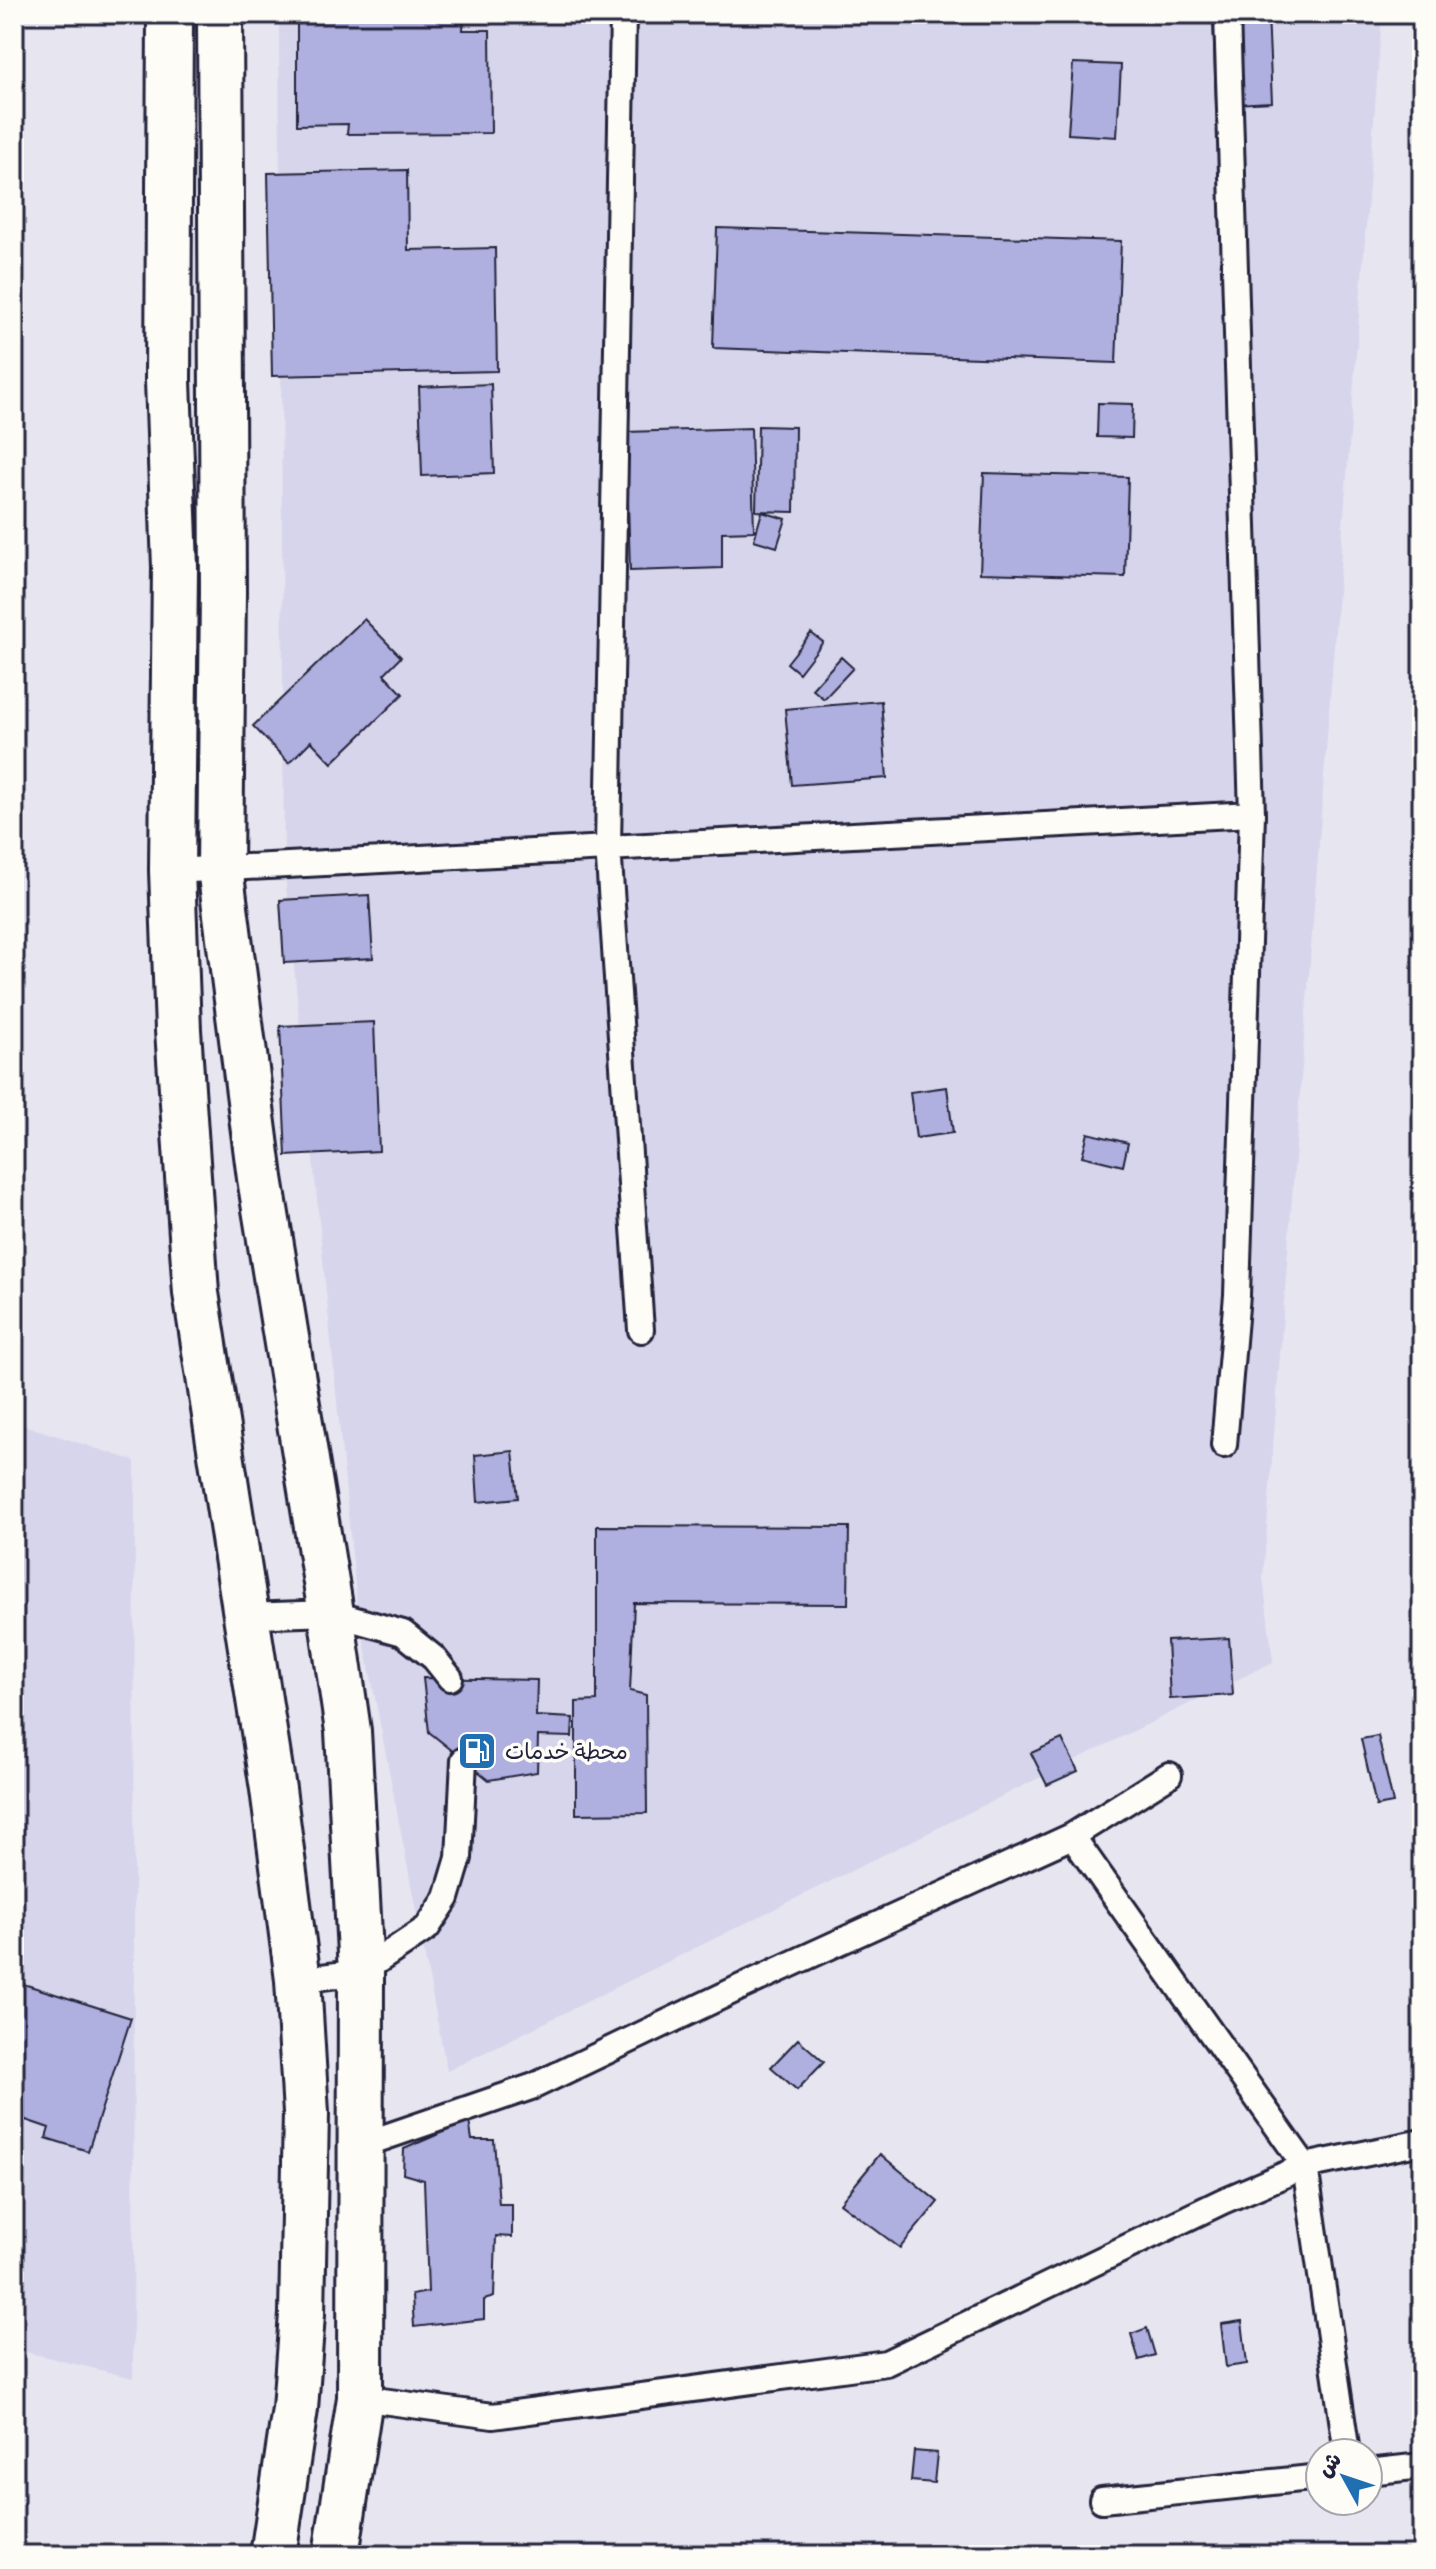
<svg xmlns="http://www.w3.org/2000/svg" width="1436" height="2569" viewBox="0 0 1436 2569" font-family="'Patrick Hand','Playpen Sans Arabic',sans-serif">
<style>
.built{fill:#d6d5eb}
.building{fill:#afafe0;stroke:#22223b;stroke-width:2}
.lines{fill:none;stroke-linecap:round;stroke-linejoin:round}
.service-casing{stroke:#22223b;stroke-width:30}
.secondary-casing{stroke:#22223b;stroke-width:50}
.service{stroke:#fdfcf7;stroke-width:24}
.secondary{stroke:#fdfcf7;stroke-width:44}
.labels{text-anchor:middle;dominant-baseline:central;stroke-width:7;stroke-linejoin:round;paint-order:stroke}
.poi-label{font-size:22px;fill:#22223b;stroke:#fdfcf7;text-anchor:start}
</style>
<rect width="100%" height="100%" fill="#e6e5f0"/>
<filter id="ink" filterUnits="userSpaceOnUse"><feTurbulence type="fractalNoise" baseFrequency=".0125" numOctaves="2"/><feDisplacementMap in="SourceGraphic" scale="16" xChannelSelector="R" yChannelSelector="G"/><feConvolveMatrix kernelMatrix="1 2 1 2 8 2 1 2 1" color-interpolation-filters="sRGB"/></filter>
<g filter="url(#ink)">
<path class="built" d="M279,14H1382L1263,1578L1273,1662L447,2071L357,1604L284,865Z
M14,1422L135,1461L133,2378L14,2349Z"/>
<path class="building" d="M297,14H464L463,30H490L491,133L347,134L348,124L297,125Z
M1213,14H1268L1272,102L1216,105Z
M1073,63L1121,65L1117,137L1068,134Z
M407,170L408,250L495,248L497,371L272,376L268,173Z
M717,228L1121,241L1116,363L713,348Z
M491,384L494,473L422,476L419,387Z
M1098,403L1133,404L1132,438L1097,437Z
M758,426L795,427L794,512L756,511Z
M751,428L754,531L722,532V568L630,571L626,432Z
M984,473L1128,477L1125,577L980,573Z
M762,512L786,519L777,547L754,540Z
M364,619L401,657L384,674L403,694L332,763L311,741L289,763L253,726Z
M811,633L823,642L799,673L787,663Z
M841,657L853,668L824,699L812,689Z
M881,701L887,778L792,785L785,709Z
M369,895L373,958L284,963L280,900Z
M374,1022L379,1151L286,1156L280,1026Z
M947,1087L953,1133L916,1138L910,1092Z
M1088,1133L1128,1143L1123,1166L1082,1156Z
M513,1451L518,1498L478,1502L475,1455Z
M597,1526L849,1527L848,1604L634,1603L630,1691L646,1695L647,1813L576,1814V1702L597,1701Z
M1229,1638L1233,1695L1170,1699L1167,1641Z
M423,1678L537,1680L536,1716L573,1718L572,1737L538,1736L537,1772L489,1780L429,1732Z
M1378,1736L1393,1803L1376,1806L1361,1739Z
M1062,1739L1078,1771L1047,1785L1031,1753Z
M14,1981L131,2018L88,2151L46,2138L49,2128L14,2116Z
M798,2039L824,2062L797,2090L771,2067Z
M469,2121L472,2140H494L499,2204H512V2237L496,2236L494,2297L484,2300V2319L414,2327L412,2295L428,2292L424,2180L403,2174L404,2149Z
M880,2154L938,2202L900,2248L840,2203Z
M1242,2321L1247,2364L1226,2367L1221,2324Z
M1147,2328L1155,2355L1139,2360L1131,2334Z
M914,2451L937,2453L934,2483L911,2481Z"/>
<g class="lines">
<g class="service-casing">
<path id="service" d="M623,14L608,846L641,1330
M172,871L1252,814
M1224,1445L1237,1295L1252,814L1227,14
M245,1616L331,1613L403,1633L434,1658L450,1678
M1072,1836L1305,2166L1347,2453
M298,1980L361,1972L427,1928L447,1898L459,1858L464,1760
M362,2145L534,2086L741,1987L1072,1836L1169,1775
M360,2398L493,2416L886,2363L1223,2201L1305,2166L1422,2142
M1368,2472L1422,2466
M1102,2500L1320,2477"/>
</g>
<g class="secondary-casing">
<path id="secondary" d="M170,14L168,381L175,567L172,871L178,1030L196,1293L273,1789L298,1980L306,2113L302,2314L295,2409L273,2555
M220,14L223,592L220,868L260,1178L331,1613L348,1731L361,1972L360,2398L336,2555"/>
</g>
<use href="#service" class="service"/>
<use href="#secondary" class="secondary"/>
</g>
</g>
<defs>
<g id="fuel-square" transform="scale(2)"><rect x="-9" y="-9" width="18" height="18" rx="4" fill="#1f6fb2" stroke="#fdfcf7"/><path d="M-5.5-6h7V0h2V4h1.3V-2.5L3-4.5l.8-.8L6-3V5H2.5V1h-1V6h-7ZM-4.2-4.7v3.2H.2V-4.7Z" fill="#fff"/></g>
</defs>
<g fill-rule="evenodd">
<use href="#fuel-square" x="477" y="1751"/>
</g>
<g class="labels">
<g class="poi-label">
<text x="505" y="1751">محطة خدمات</text>
</g>
</g>
<rect width="1436" height="2569" fill="none" stroke="#fdfcf7" stroke-width="48"/>
<rect x="24" y="24" width="1388" height="2521" fill="none" stroke="#22223b" stroke-width="3" filter="url(#ink)"/>
<g transform="translate(1344 2477) rotate(310)"><circle r="38" fill="#fdfcf7" stroke="#a5a5ac" stroke-width="2"/>
<path d="M0-6L14 30L0 20L-14 30Z" fill="#1f6fb2"/>
<text y="-12" font-size="22" font-weight="bold" text-anchor="middle" fill="#22223b">ش</text>
</g>
</svg>
